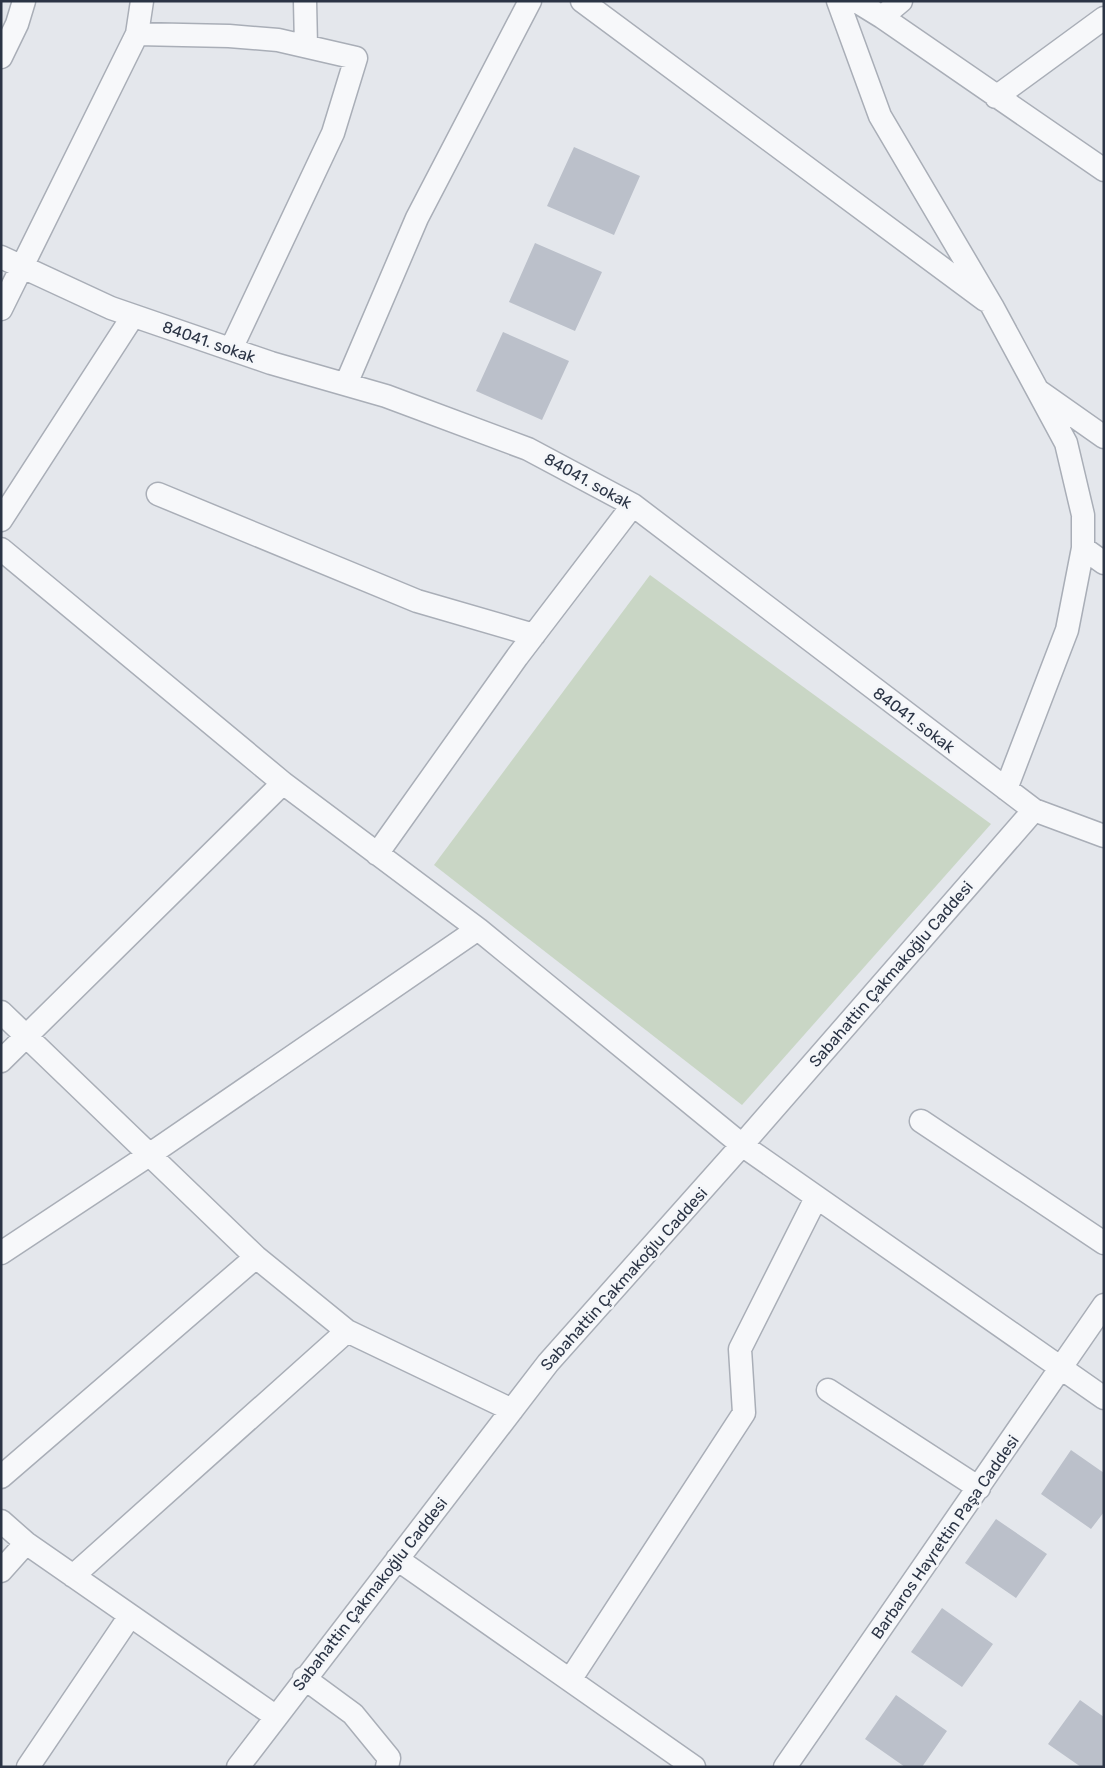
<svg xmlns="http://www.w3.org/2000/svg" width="1105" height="1768" viewBox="0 0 1105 1768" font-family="Rubik,sans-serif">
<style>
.green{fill:#c9d6c5}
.building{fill:#bbc0ca}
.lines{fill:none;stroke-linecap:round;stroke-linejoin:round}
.minor-casing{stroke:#a9aeb7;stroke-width:25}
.minor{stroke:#f7f8fa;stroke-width:22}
.labels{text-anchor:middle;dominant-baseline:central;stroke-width:5;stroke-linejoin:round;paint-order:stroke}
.street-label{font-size:16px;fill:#2b3445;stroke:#f4f6f9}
</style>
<rect width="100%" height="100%" fill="#e4e7ec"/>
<path class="green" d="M650,575L991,824L742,1105L434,865Z"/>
<path class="building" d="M574,147L640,176L614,235L547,206Z
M535,243L602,272L575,331L509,302Z
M503,332L569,361L542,420L476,391Z
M1071,1450L1104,1473V1512L1091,1529L1041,1494Z
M996,1519L1047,1554L1016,1598L965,1563Z
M942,1608L993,1644L962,1687L911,1652Z
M896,1695L947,1731L922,1767H905L865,1739Z
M1080,1700L1104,1717V1767H1081L1048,1744Z"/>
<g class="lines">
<g class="minor-casing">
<path id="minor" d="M305,1L306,46
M582,1L985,300
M838,1L880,116L992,306L1066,443L1083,515V548L1067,630L1006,789
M856,1L882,17L1104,170
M882,17L901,1
M137,34L229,36L278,40L356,58L333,133L231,349
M1,57L17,24L24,1
M996,97L1104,18
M1,257L111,308L271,363L386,396L528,449L633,505L1034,810L1104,836
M1,309L137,34L142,1
M346,384L417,218L530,1
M1040,392L1104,437
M158,494L417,601L534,635
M1,520L133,316
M1083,548L1104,563
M1,549L283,783L478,929L742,1145L1104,1398
M377,854L517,657L633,505
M1,1012L256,1257L347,1331L512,1410
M1,1061L283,783
M921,1121L1104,1243
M1,1253L149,1155L478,929
M828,1390L979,1488
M1,1477L256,1257
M1,1521L26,1543L275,1716
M397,1559L694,1767
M1,1571L26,1543
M73,1576L347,1331
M304,1678L353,1714L389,1758L387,1767
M570,1680L744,1413L740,1349L816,1198
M28,1767L130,1616
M238,1767L548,1363L742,1145L1034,810
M785,1767L1104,1305"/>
</g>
<use href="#minor" class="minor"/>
</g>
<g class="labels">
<g class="street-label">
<text transform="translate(209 342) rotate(19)">84041. sokak</text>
<text transform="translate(588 481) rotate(29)">84041. sokak</text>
<text transform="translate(914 720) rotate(37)">84041. sokak</text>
<text transform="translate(891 974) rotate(-49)">Sabahattin Çakmakoğlu Caddesi</text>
<text transform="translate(624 1279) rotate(-48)">Sabahattin Çakmakoğlu Caddesi</text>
<text transform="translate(945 1537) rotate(-55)">Barbaros Hayrettin Paşa Caddesi</text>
<text transform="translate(370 1594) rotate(-52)">Sabahattin Çakmakoğlu Caddesi</text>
</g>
</g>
<rect width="1105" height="1768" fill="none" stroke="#2b3445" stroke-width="5"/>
</svg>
